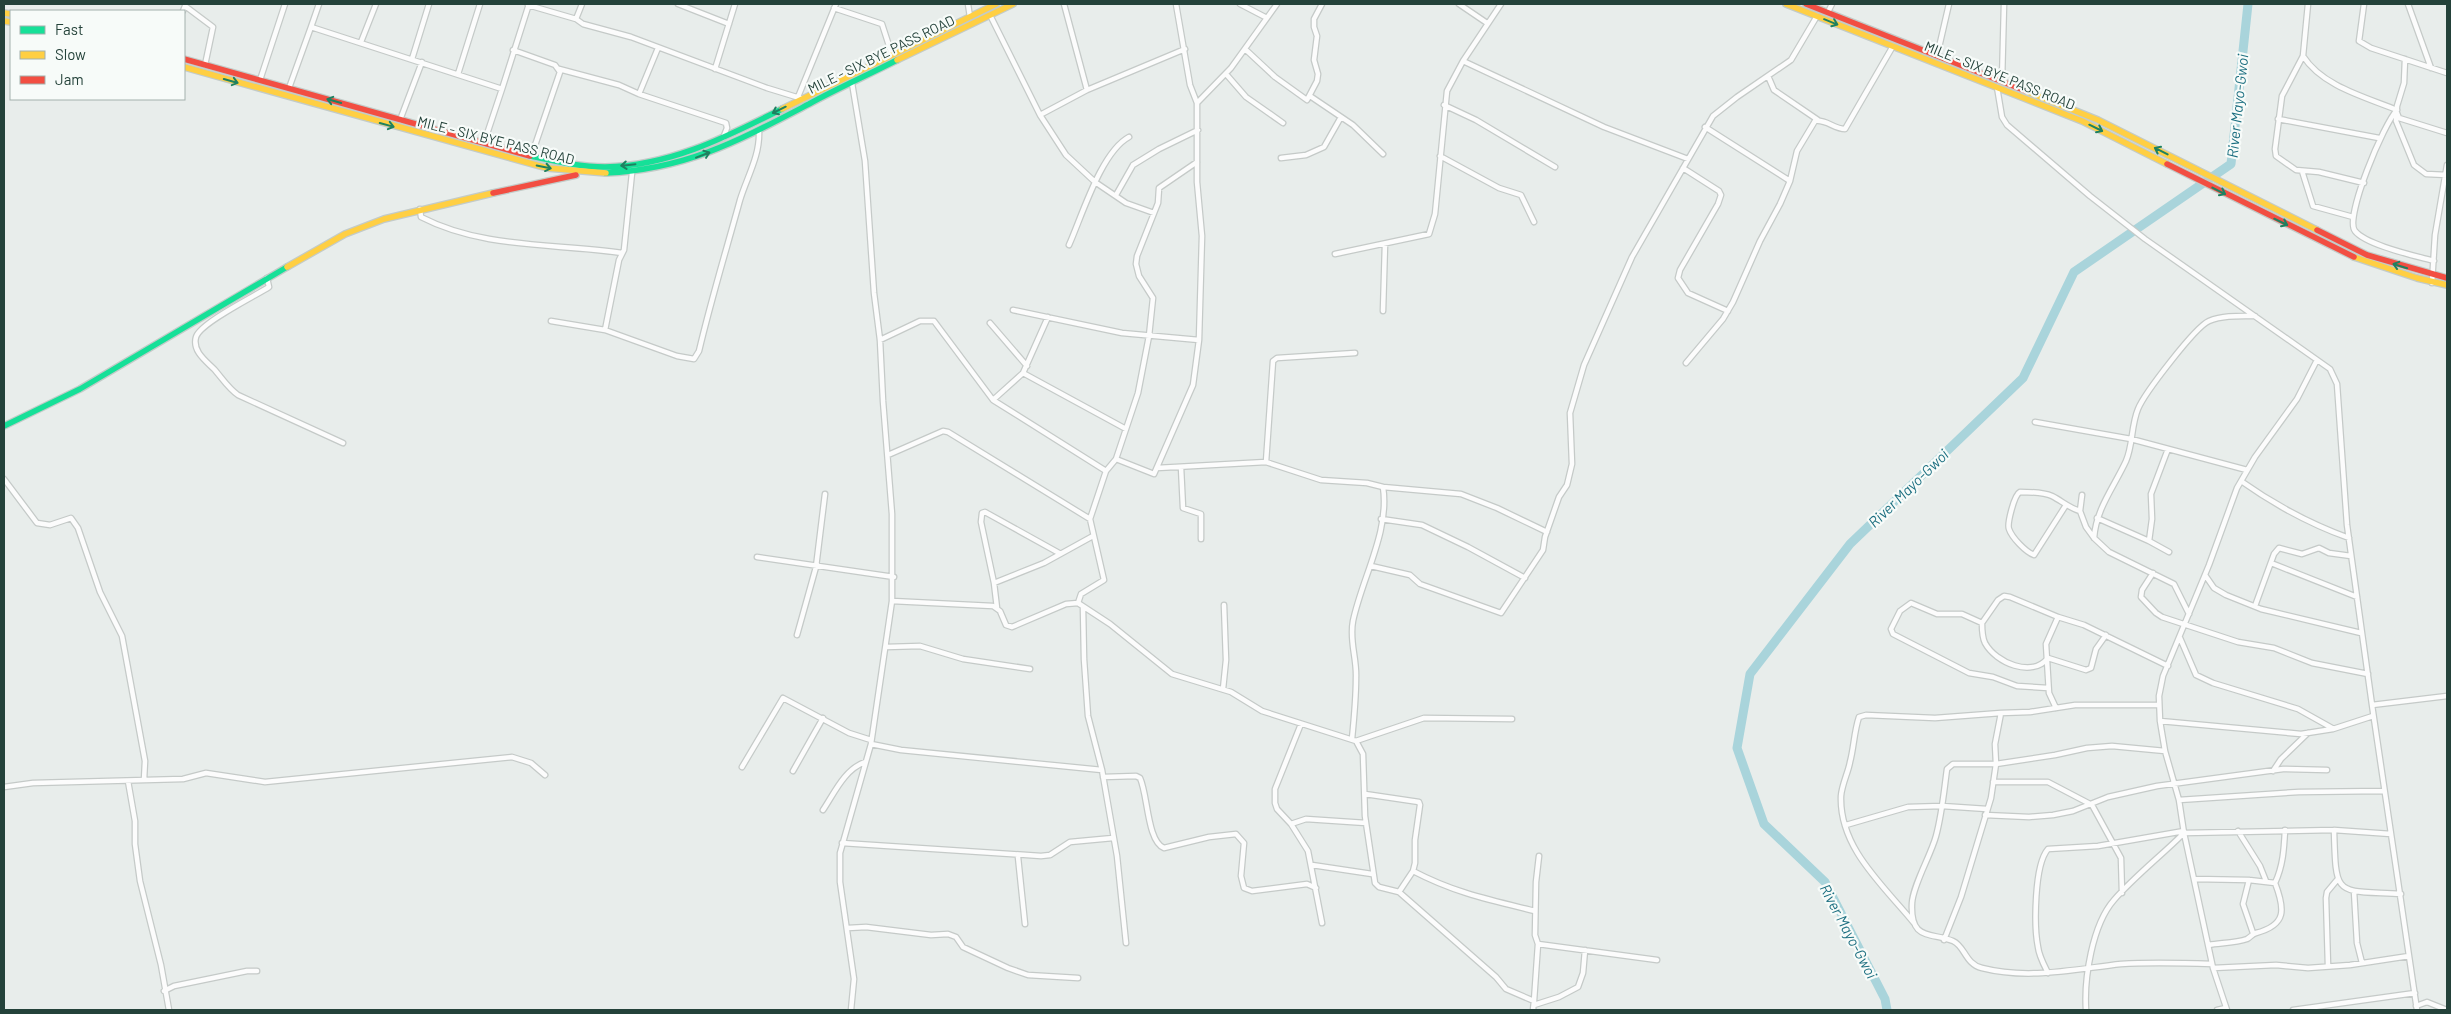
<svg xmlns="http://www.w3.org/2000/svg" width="2451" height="1014" viewBox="0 0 2451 1014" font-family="Barlow,sans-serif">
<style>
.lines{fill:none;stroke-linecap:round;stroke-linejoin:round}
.river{stroke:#a9d4db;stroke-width:9}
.street-casing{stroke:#c5cac8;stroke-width:7}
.fast-casing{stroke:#c3cbc8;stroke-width:8}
.slow-casing{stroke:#c3cbc8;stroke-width:8}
.jam-casing{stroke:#c3cbc8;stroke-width:8}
.street{stroke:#fcfcfc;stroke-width:4.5}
.fast{stroke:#16e098;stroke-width:5.5}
.slow{stroke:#ffcf43;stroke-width:5.5}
.jam{stroke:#f24e42;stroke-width:5.5}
.oneway{stroke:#1e8160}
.labels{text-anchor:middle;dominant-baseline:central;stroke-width:4.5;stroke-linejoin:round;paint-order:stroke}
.street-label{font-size:14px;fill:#24423a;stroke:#f7fbf9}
.water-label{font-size:15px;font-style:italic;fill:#1c6f80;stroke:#f7fbf9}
</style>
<rect width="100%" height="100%" fill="#e8edeb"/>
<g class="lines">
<path class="river" d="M1887,1010L1885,999L1825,882L1764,824L1737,748L1750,674L1850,544L2023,378L2074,272L2231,164L2248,4"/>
<g class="street-casing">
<path id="street" d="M678,4L729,24
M968,4L970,17
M1064,4L1087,90
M1240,4L1267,18
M1459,4L1487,23
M2308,4L2303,56L2282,96L2275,149L2276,156L2296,170L2319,172L2364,183
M2364,4L2359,41L2371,48L2447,73
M2408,4L2431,68
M528,5L576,19L582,4
M834,8L882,24L892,55
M183,11L185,6L213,27L205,65
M1828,12L1832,4
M990,15L1040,115L1087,90L1185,49
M576,19L583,24L631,37L767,88L803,99
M311,27L319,4
M361,42L376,4
M1245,49L1275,77L1307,100L1317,81L1318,74L1314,60L1317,36L1314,27V19L1322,4
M513,50L555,65L560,72L531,157
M1937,56L1949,4
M2303,56C2322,86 2365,97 2397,110
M412,59L429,4
M2405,59L2404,83L2397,106L2396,121L2414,165L2426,174L2447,175
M1463,61L1604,127L1688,159
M559,69L619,85L639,94L726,123L727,128L723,138
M715,69L735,4
M458,74L480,4
M1226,74L1246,97L1283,123
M1768,76L1774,90L1818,120
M260,80L285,4
M2002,81L2004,4
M1997,87L2002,117L2007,125L2090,196L2145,239L2330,369L2337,384L2347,525L2372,705L2447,696
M289,88L311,27L502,89L484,143
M502,89L529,4
M639,94L658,48
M1310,96L1353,125L1383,154
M798,97L836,4
M1197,103L1231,68L1277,4
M1444,105L1476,120L1555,167
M2397,110C2384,123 2344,218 2355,231C2366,245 2416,256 2434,261
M2397,113L2399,118L2447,133
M1040,115L1066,155L1095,182L1126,203L1154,213
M2278,119L2379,138
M400,120L422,62
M1705,127L1790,181
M1440,156L1499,188L1521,195L1534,222
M1281,158L1306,155L1324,147L1341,117
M1683,168L1719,191L1721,195L1718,204L1680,270L1678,278L1688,293L1728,311
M2302,171L2313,206L2353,217
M1116,195L1133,165L1159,149L1198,130
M420,209L421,217C483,249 554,243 622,253
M1069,245C1082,216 1101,152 1129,137
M1335,254L1429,234L1435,214L1447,91L1463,61L1501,4
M267,278L269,287C255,296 200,323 196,337C192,351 206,361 214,369C222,378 228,388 238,395L343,443
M2432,283L2435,235L2447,165
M1013,310L1122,333L1199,340
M1383,311L1385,244
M551,321L605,330L677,356L694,359L699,351C711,300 726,251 740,200C747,177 760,156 759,131
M990,323L1027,366
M605,330L619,260L624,250L632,173
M880,340L920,321H934L993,400L1106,471
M1686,363L1723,319L1733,302L1760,241L1780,204L1790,181L1797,151L1815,121C1826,119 1834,129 1845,129L1893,46
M1023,373L1126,429
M993,400L1023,373L1048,317
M2035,422L2131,439L2247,470
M888,455L943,431L948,432L1090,519
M1116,459L1154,474L1193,385L1199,340L1202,236L1197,182V103L1190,85L1176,4
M1266,462L1321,480L1367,483L1383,487C1390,531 1362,578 1353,621C1349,641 1357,658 1356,678C1356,698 1354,719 1352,739
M1181,467L1183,508L1201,514V539
M1157,468L1266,462L1273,361L1277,358L1355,353
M4,479L37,523L50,525L71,518L78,528L100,592L122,636L145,761L144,780
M2241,481C2275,505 2310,524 2349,538
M1383,487L1461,494L1497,508L1547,532
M2082,495L2080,511L2086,527L2094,538L2109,552L2174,584L2189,614
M2066,505L2034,555C2026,552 2012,538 2009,529C2007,524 2014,495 2020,492C2030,492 2043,492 2052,496C2062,501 2069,508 2080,511
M2097,518L2149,541L2169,552
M1381,519L1422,525L1468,547L1525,578
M2094,538C2096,509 2114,487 2126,461C2133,445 2131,426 2138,409C2144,394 2195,327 2209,321C2223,315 2240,316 2255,316
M2149,541L2152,519L2151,494L2168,449
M757,557L894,577
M2271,563L2357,597
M1371,566L1410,575L1420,584L1501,613L1543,550L1545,537L1559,497L1567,485L1572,464L1570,413L1584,365L1632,257L1713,116L1737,97L1791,60L1817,16
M2153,573L2142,590L2141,597L2156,613L2162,617L2238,642L2274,648L2312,663L2368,674
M2205,575L2214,588L2226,595L2261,609L2361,633
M994,583L1044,563L1093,536
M892,601L993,606L1000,611L1006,625L1012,627L1066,604L1078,603L1110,624L1172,674L1231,692L1262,711L1356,741L1363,754L1365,816L1375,883L1379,887L1399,892L1496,977L1506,989L1534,1001L1533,1010
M1078,603L1081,594L1104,580L1090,519L1106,471L1116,459L1138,393L1149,336L1153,298L1139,276L1136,264L1137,256L1158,203L1159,188L1197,162
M2255,606L2274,554L2279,548L2302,554L2319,548L2329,553L2351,556
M1083,607L1084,659L1088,716L1102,770L1117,856L1126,943
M997,608L994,583L981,522L982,513L985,512L1059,553
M1982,623L1962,614H1937L1911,603L1900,611L1891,629L1893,634L1969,673L1993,677L2017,686L2048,688
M797,635L816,567L825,494
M2180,638L2196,675L2213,683L2298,709L2332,728
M886,647L920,646L963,659L1030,669
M2048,658C2032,678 1996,663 1985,643C1982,637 1982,630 1982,623L1998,600L2004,596L2010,597L2058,617L2084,625L2168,666
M2048,658L2086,670L2091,668L2096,649L2106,635
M1223,689L1226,660L1224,605
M2372,705L2417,1010
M2056,708L2049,693L2046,644L2058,617
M2160,721L2301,734L2333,729L2373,716
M1301,724L1275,789V803L1277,809L1291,824L1308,851L1322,923
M1356,741L1424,718L1512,719
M871,744L901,750L1102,770
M2165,751L2112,746L2087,748L2055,755L1996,764H1953L1947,769C1944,791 1942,814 1936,836C1931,855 1913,885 1912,903C1910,941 1930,932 1953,941C1965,946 1965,964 1982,968C2029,980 2075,969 2121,964C2152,962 2182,963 2212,964
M742,767L783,698L849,733L871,740
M793,771L823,718
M2273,771L2281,759L2308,733
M1103,777L1136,776L1140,778C1148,795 1147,841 1164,848L1209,837L1236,834L1244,843L1241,876L1244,888L1252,891L1307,884L1316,888
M128,781L135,821V844L140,881L161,965L169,1010
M1993,782H2048L2092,805L2121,858L2122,893
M4,787L33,783L183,779L206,773L265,782L512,757L531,763L545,775
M1365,794L1419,802L1420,805L1415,840V863L1413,871L1399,892
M2179,800L2299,792L2383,791
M823,810C835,792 844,770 865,762
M1985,815L2029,817L2053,815L2073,811L2108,797L2157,786L2283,769L2327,770
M1291,824L1306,819L1366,823
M1846,825L1908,807L1942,806L1987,809
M2334,830C2336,899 2335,890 2401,894
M2238,831L2260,866L2266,881
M842,843L1041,856L1050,855L1070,842L1113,838
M1018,857L1025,924
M1312,865L1372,874
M1413,871C1455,893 1490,900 1535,911
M2194,879L2249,880L2275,883
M2249,880L2243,904L2253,933
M2354,891L2357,943L2362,963
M1914,923C1884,886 1839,848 1841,796C1842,784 1848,773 1850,762C1854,747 1854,732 1859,717L1866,715L1935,718L2001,713
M848,928L866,927L931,935L948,934L956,937L963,947L1008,968L1028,975L1078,978
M1944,940L1961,897L1991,798L1996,764L1995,744L2001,713L2030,712L2075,705H2159
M1538,944L1657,960
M2209,945C2220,943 2236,943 2247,939C2251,937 2252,934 2256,933C2287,925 2285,909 2275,883C2283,866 2284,849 2285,830
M2328,966L2326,898L2327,892L2337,880
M2213,968L2276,965L2308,968L2350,965L2409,956
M2048,973C2044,965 2039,956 2038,947C2034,927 2034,865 2048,849L2098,846L2184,831
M164,991L174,986L247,971H257
M1534,1001L1538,944L1535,935L1536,882L1539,856
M1534,1005L1559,997L1578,987L1583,973L1585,950
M2416,1006L2427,1002L2447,1010
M851,1010L854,979L840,882V853L871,744L892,601V514L883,401L880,340L874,293L865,161L852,83
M2086,1010C2084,979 2092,925 2114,900C2135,876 2161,856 2184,833L2334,830L2391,834
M2217,1010L2226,1008
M2227,1010L2213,968L2184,833L2179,800L2165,751L2160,721L2159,696L2163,676L2209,565L2237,488L2255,457L2297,399L2317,360
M2293,1010L2415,993"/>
</g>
<g class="fast-casing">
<path id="fast" d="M530,156C554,161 580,167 605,167C670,166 726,137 782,109
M606,173C687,169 738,141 809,104C838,88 868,75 897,60
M4,426L80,389L287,267"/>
</g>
<g class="slow-casing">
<path id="slow" d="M1786,4L2082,121L2167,164
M4,13L11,14
M4,21L11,22
M897,60L1013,4
M184,67L547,168L606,173
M2026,91L2098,120L2317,230
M782,109L996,4
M2354,257L2417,278L2447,285
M287,267L345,234L384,219L493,193"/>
</g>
<g class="jam-casing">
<path id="jam" d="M1806,4L2026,91
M184,59L530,156
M2167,164L2354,257
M493,193L576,175
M2317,230L2367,255L2447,278"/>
</g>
<use href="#street" class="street"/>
<use href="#fast" class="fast"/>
<use href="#slow" class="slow"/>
<use href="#jam" class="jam"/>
</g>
<defs><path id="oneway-shaft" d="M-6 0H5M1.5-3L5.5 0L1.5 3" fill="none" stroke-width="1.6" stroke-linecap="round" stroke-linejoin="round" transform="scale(1.25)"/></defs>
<g class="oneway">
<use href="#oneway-shaft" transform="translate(1831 22) rotate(22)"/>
<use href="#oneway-shaft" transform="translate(231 81) rotate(16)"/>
<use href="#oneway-shaft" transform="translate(334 101) rotate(-164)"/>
<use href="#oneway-shaft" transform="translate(779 110) rotate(154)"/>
<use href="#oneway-shaft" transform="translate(387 125) rotate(15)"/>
<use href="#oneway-shaft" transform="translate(2096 128) rotate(26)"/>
<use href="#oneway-shaft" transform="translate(2161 151) rotate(-153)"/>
<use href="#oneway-shaft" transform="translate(703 155) rotate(-21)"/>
<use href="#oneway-shaft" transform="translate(628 165) rotate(174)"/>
<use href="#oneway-shaft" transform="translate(544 167) rotate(12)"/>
<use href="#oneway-shaft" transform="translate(2219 191) rotate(27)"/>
<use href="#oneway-shaft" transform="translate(2281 222) rotate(26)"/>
<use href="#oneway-shaft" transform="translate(2400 266) rotate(-163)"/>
</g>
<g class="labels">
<g class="street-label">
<text transform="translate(881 54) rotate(-26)">MILE - SIX BYE PASS ROAD</text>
<text transform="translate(2000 75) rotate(22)">MILE - SIX BYE PASS ROAD</text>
<text transform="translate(496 140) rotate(14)">MILE - SIX BYE PASS ROAD</text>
</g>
<g class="water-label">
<text transform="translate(2237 106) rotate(-84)">River Mayo-Gwoi</text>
<text transform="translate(1908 488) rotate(-44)">River Mayo-Gwoi</text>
<text transform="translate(1849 931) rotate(62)">River Mayo-Gwoi</text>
</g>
</g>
<rect width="2451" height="1014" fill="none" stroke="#24423a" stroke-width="10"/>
<rect x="10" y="10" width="175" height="90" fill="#f7fbf9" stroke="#a3b1ad"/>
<rect x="20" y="26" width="25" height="8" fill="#16e098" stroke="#a3b1ad"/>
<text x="55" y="35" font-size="15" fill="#24423a">Fast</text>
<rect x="20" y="51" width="25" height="8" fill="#ffcf43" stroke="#a3b1ad"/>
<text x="55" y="60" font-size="15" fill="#24423a">Slow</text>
<rect x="20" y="76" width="25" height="8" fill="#f24e42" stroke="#a3b1ad"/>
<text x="55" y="85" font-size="15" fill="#24423a">Jam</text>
</svg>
